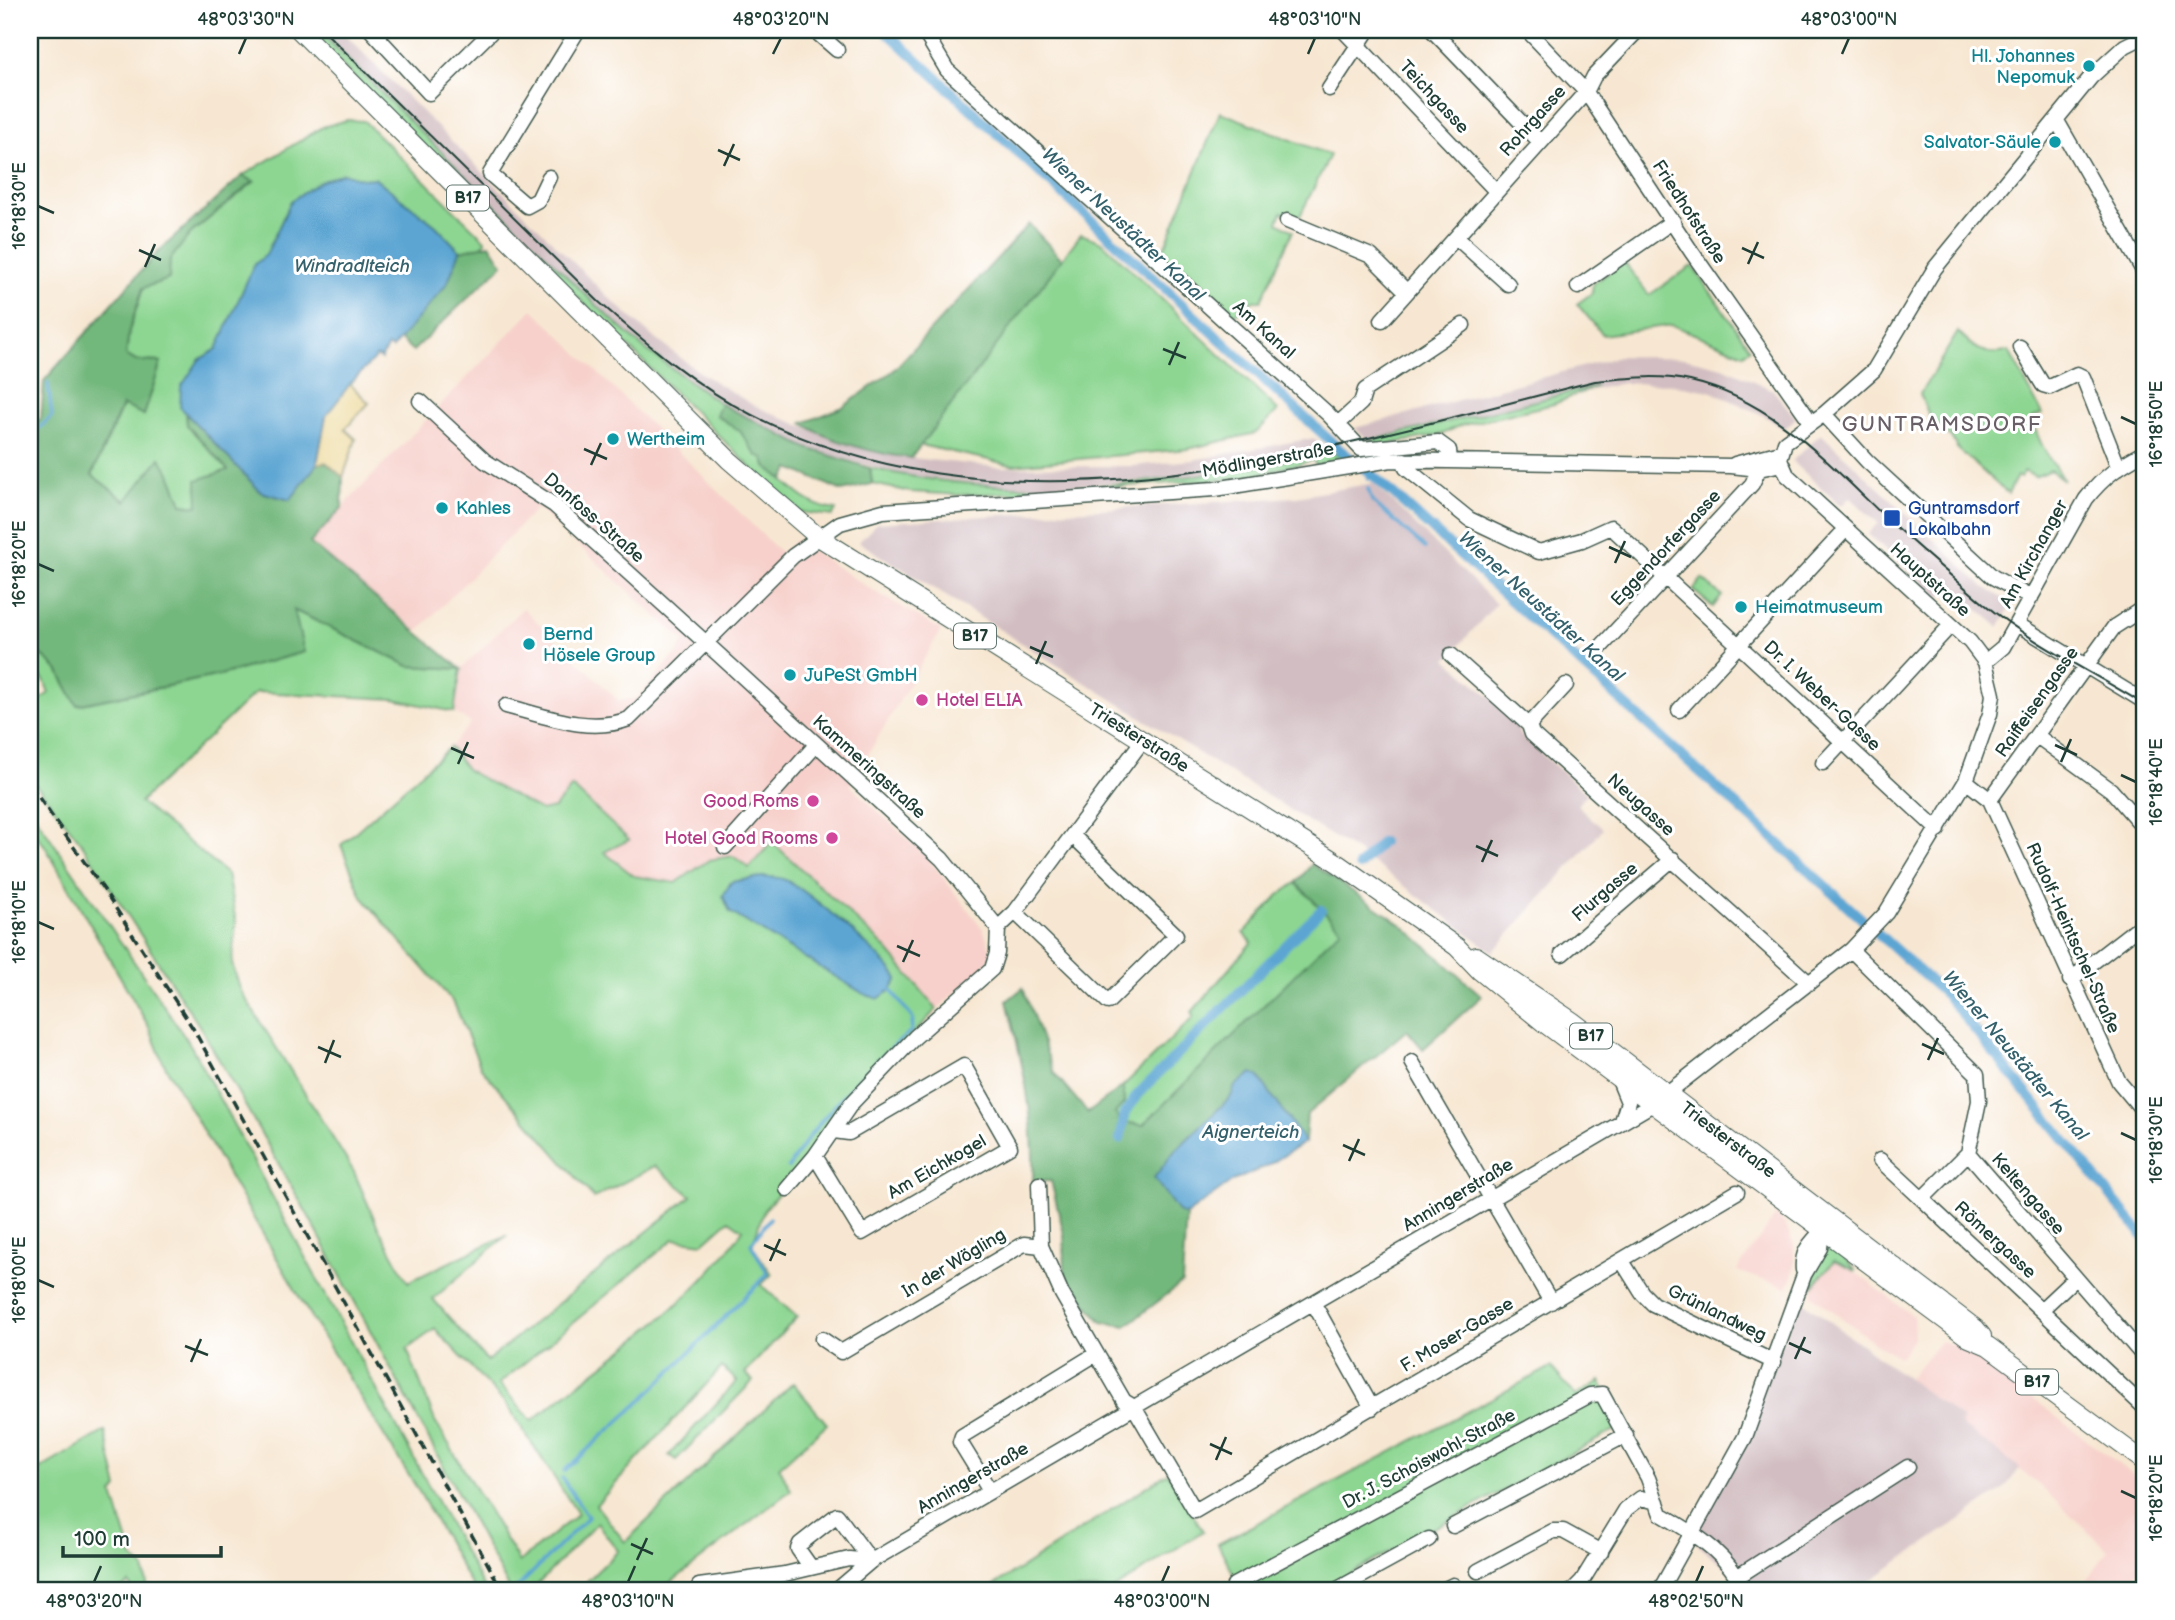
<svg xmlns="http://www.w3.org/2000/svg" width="2175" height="1620" viewBox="0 0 2175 1620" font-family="'Balsamiq Sans',sans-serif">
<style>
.built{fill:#f7d0cb}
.industrial{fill:#d2bec2}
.green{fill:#8dd692;stroke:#568a63;stroke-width:2;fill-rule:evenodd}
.forest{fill:#72b77c;stroke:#487a58;stroke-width:2}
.sand{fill:#eeda9e;stroke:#868c69;stroke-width:2}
.water{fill:#5ba5d3;stroke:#3d7184;stroke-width:2}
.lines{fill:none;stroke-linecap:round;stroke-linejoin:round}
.stream{stroke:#5ba5d3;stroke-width:3.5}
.canal{stroke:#5ba5d3;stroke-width:10}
.minor-casing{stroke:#3f564c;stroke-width:17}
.major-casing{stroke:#3f564c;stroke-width:20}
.minor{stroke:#fff;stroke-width:14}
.major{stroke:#fff;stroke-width:18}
.tram{stroke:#1f3d34;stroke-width:2}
.rail{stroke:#1f3d34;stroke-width:3.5;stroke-dasharray:10 5;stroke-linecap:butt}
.ticks{fill:none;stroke:#1f3d34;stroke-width:2.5}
.culture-dot{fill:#0f9aa8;stroke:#fff;stroke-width:2.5}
.transit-dot{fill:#1a4fb4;stroke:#fff;stroke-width:2.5}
.hotel-dot{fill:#d1479c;stroke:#fff;stroke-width:2.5}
.labels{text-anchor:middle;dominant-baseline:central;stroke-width:6;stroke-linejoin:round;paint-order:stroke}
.shield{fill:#fff;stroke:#627771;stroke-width:2}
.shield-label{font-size:16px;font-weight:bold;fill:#1f3d34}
.culture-label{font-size:18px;fill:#0d838f;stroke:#fff;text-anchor:start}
.street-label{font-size:18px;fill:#1f3d34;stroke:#fff}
.transit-label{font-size:18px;fill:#164399;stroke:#fff;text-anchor:start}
.hotel-label{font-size:18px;fill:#b23c85;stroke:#fff;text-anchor:end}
.water-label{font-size:19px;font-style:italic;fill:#34616c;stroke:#fff}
.quarter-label{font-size:21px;letter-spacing:2px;fill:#685f67;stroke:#fff}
.neatline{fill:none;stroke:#1f3d34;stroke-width:2.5}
.ticks-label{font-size:18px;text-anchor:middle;fill:#1f3d34}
</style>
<rect width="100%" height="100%" fill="#fff"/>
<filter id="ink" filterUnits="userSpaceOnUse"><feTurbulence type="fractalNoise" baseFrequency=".0143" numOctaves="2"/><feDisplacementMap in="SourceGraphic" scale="14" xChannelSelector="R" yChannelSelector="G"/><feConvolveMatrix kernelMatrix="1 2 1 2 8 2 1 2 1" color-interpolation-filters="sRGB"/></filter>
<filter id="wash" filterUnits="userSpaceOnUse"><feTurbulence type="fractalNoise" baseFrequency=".00686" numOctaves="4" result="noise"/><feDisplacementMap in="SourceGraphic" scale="28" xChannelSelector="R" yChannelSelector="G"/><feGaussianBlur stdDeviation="1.57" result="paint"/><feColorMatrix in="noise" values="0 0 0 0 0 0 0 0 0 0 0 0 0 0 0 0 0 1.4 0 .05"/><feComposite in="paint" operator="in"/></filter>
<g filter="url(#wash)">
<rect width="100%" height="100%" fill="#f7e7d2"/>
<path class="built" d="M533,309L781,553L796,540L867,587L941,630L850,785L928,858L983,929L992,953L983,969L937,1009L885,947L772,842L749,868L709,860L676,883L634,876L603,852L628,840L572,787L554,808L541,811L467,770L450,747L471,723L454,712L461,669L523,608L619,701L637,698L679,651L684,641L537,508L418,631L309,542Z
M1776,1215L1785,1224L1794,1245V1271L1787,1288L1737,1271Z
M1834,1261L1847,1266L1913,1316L1914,1338L1900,1357L1879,1346L1812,1295L1813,1286Z
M1941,1341L1967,1349L2145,1484V1560L2124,1590H2080L2108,1550L2039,1485L1962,1426V1419L1908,1379Z"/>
<path class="industrial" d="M318,30H340L606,295L652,336L702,374L753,405L813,431L903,457L997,467L1133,466L1193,460L1314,438L1327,452L1256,467L1192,477L1060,486L996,485L903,475L807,448L721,404L645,349L596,305Z
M1622,356L1685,358L1723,367L1773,390L1796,418L1784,429L1763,415L1710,391L1669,384L1623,383L1369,441L1355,428Z
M1821,434L1983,586L2012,604L1999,627L1951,586L1940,598L1868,534L1878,523L1850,497L1841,506L1792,461Z
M1373,483L1496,604L1447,659L1519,723V734L1587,794L1577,805L1603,829L1493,952L1364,856L859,542L877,523L1297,497Z
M1801,1300L1962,1419V1426L2020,1468L2003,1490L1857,1590H1742L1728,1570L1698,1545L1700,1525Z"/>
<path class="green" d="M306,30H318L596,305L645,349L721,404L716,415L740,431L756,455L764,458L766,467C789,483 805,507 836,510L833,516L800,512L771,487Z
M1220,112L1330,155L1299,218L1282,212L1278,222L1293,231L1261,301H1253L1230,318L1183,271L1161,256Z
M347,120L364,121L486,241L482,246L460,251L436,226L375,178L362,179L342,173L291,201L266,255L254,265L217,349L199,360L180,406L186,413L187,425L228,470L199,506L182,504L169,471L126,501L92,475L123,405L144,415L161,362L136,361L126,355L129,331L143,288L190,234L254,182L242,176L323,127Z
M1081,234L1102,242L1278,410L1256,433L1188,449L1012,465L920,445Z
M1624,262L1649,295L1692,266L1750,348L1744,354L1672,325L1603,335L1577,304L1592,293L1593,284Z
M1958,332C1972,348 1987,358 2009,351L2042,414L2032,418C2038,442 2050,461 2064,480L2050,470L2035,477L2024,471L2020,477L2017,476L2008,494L1957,448L1951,437L1930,418L1920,394Z
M1597,386L1554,404L1459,426L1443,434L1374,447L1369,441Z
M1327,452L1347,457L1315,465L1314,460L1244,478L1052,491L959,495L911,492L872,484L870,468C1019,503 1180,484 1327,452Z
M1702,579L1722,596L1713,607L1693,590Z
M293,610L409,666L461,669L454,712L394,699L256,692L140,802L227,874L236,922L232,964L241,991L354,1172L377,1225L408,1282L507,1235L433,1299L487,1361L691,1196L655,1166L594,1198L481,1068L454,1003L362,897L341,845L450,747L467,770L541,811L554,808L572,787L629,840L604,852L634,876L676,883L709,860L733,856L749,868L772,842L885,947L937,1009L841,1109L797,1172L764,1210L752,1246L772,1274L761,1285L797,1317L745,1373L753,1381L676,1460L669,1455L737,1381L722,1367L596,1505L625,1542L793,1383L827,1424L779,1467L791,1490L661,1590H578L618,1551L597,1523L532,1590H510L309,1217L202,1030L80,841L30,777V707L49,693L44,680L30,663V651L34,648L58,670L77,705L220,675L304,652ZM729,1220L743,1230C688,1310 605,1360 532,1421L499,1384L674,1239L703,1243ZM435,1329L507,1405L578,1514L519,1562L435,1421L407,1349Z
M30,808L191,1046L485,1590H474L421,1495L315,1324L163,1062L149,1027L45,846L30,827Z
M1296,883L1342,929L1143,1125L1121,1122L1114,1113L1124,1103L1123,1086L1193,1018L1192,1012L1252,942L1244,933L1279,895Z
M1826,1250H1838L1856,1271L1834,1261L1813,1286L1815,1263Z
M1551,1367L1576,1396L1600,1381L1624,1425L1320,1590H1242L1218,1544Z
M105,1431L118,1488L113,1494L133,1559L144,1568L148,1590H132L129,1583L119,1590H30V1475Z
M1168,1473L1203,1531L1113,1590H987Z"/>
<path class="forest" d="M242,176L254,181L190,234L170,260L169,279L143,288L129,331L126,355L136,361L161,362L144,415L122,405L92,475L126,501L160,458L169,471L182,504L198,506L197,480L228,470L187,425L186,413L261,492L290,500L317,464L325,462L343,477L342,508L310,543L461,669L409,666L294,610L304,652L220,675L77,705L58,670L30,645V429L41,418L44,381L157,253Z
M1029,224L1062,259L911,458C882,455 826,441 803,423L843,407L893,371Z
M490,244L503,264L413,351L399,339L447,284L460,251Z
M721,404L807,448L870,468L872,484L842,491L790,468L784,479L766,467L764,458L756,455L740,431L716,415Z
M1312,864L1401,924L1482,996L1423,1049L1407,1030L1307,1114L1305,1142L1258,1076L1235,1086L1231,1097L1174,1152L1154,1178L1179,1212L1186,1215L1182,1283L1126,1326L1102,1322L1065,1280L1064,1234L1051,1181L1033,1182C1035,1114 1023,1066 1007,1001L1023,988L1054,1073L1088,1113L1123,1086L1124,1103L1115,1113L1121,1122L1143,1125L1341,929L1296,883Z"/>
<path class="sand" d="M350,384L369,403L345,429L356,439L343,477L326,462L317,464L326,416Z"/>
<path class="water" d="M342,173L362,179L375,178L436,226L460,251L447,284L392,349L388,346L381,359L377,356L350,384L326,416L317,464L290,500L261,492L180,407L181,387L199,360L217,349L254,265L266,255L291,201L319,182Z
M761,877C768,877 777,877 783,879C806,888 885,958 898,979L891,990L878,999L864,994L730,912L723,896L731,882Z
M1252,1073L1258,1076L1305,1142L1267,1166L1233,1181L1186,1215L1179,1213L1154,1178L1174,1152L1231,1097L1235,1086Z"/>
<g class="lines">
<path class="stream" d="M30,437L52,416L48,383
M1368,479L1370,473
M1368,489L1372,501L1425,548
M788,1168C820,1116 865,1070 911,1031L913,1019L891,990
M564,1471L641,1401L768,1274L751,1244L770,1218
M515,1590L588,1517L562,1478"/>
<path class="canal" d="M885,30L1339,449L1370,473L1948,997L2145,1238
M1359,866L1382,842
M1120,1139L1125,1114L1137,1095L1321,910"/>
</g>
</g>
<g filter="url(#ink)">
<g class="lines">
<g class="minor-casing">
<path id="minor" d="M371,30L429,93L493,30
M814,30L837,50
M928,30V38L947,70L1328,414L1361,449L1438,442L1449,450L1450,461
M1343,30L1496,191
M1432,30L1540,142
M1527,30L1586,92L1691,251L1811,422
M1329,89L1368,30
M2057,121L2145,274
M549,177L538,200L527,206L490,174L578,30
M1287,221L1371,256L1406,291
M1458,239L1508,284
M1578,287L1673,221
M1382,320L1586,92L1594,76L1638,30
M2020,347L2043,385L2050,387L2077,374L2083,377L2118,466
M420,401L485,461L554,505L706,643L942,859L998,928L997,953L992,969L915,1037L851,1104L815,1156L787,1189
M1824,414L1867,461L1993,577L2031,598
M1338,424L1361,403L1365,390L1463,325
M1404,460L1406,468L1469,519L1539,552L1582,540L1611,527L1938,830
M1735,464L1781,452
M2017,624L2145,702
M1598,650L1752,484L1759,469
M1451,655L1529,725L1532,734L1809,983
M1985,662L2003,647L2086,499C2103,477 2120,465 2145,452
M506,706C545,716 589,734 629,719L793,556L840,523L883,511L1215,489L1391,460L1731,466L1759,469L1781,464
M1679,710L1846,529
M1529,725L1566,685
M2037,736L2111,790L2145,829
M1823,763L1951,625
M1966,781L1990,800L2119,1082L2145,1113
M1990,800L2114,627L2145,607
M725,847L816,745
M1015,912L1108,1002L1176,935L1073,836
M998,928L1015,912L1143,740
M1851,950L1977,1074L1979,1101L1968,1153L2145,1358
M1562,954L1673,859
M2070,980L2145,922
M1412,1062L1551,1302
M1619,1080L1628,1102L1622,1121
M1968,1153L1922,1199L2041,1310L2075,1278
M815,1156L862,1233L1010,1147L964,1066L849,1133L834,1131
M1880,1160L1922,1199
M1039,1184L1041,1246L1062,1294L1124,1401L1134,1407L1195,1511L1737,1192
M1622,1261L1642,1293L1653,1304L1774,1362
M1803,1270C1801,1248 1814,1241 1826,1226
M1314,1304L1372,1408
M2041,1310L2145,1408
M822,1339L841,1352L1024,1244L1041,1246
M990,1491L960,1442L962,1436L1096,1354
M1453,1526L1626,1435
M810,1566L798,1549L800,1544L837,1515L871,1561
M1478,1571L1553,1531H1563L1601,1552
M1234,1585L1590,1395L1602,1394L1648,1478L1661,1514C1690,1531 1719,1548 1737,1577L1908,1467
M699,1586L785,1574L849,1559L871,1561
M837,1590L871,1561L1653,1104L1851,950L1886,913L1966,781L1990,714L1993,695L1985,662L1970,642L1787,475L1780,459L1785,442L1824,414L1874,370L1935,268L2091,77L2125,46L2145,36
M1336,1590L1429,1539
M1443,1590L1453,1585
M1573,1590L1582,1581L1626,1509L1641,1498L1657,1502
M1660,1590L1745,1437L1804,1275L1820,1248L1822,1231"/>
</g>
<g class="major-casing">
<path id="major" d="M299,30L729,460L817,536L1339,864L1457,947L1480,971L1544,1023L1969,1338L1988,1346L2145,1462
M1476,956L1572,1021L1976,1329L1982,1336"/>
</g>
<use href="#minor" class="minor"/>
<use href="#major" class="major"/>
<path class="tram" d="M323,30L599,302C647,344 695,386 752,415C1015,550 1328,448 1595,381C1627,378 1659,374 1690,381C1771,399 1826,461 1884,516C1916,546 1950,575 1983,603C2032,644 2092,672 2145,705"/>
<path class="rail" d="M30,785L104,890L194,1030L502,1590"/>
</g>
</g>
<path class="ticks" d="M239,54L246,38M773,54L781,38M1308,54L1315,38M1842,54L1849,38M718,150L740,160M724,166L734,144M38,206L54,213M1742,248L1764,258M139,250L161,260M1748,264L1758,242M145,267L155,244M1163,349L1186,358M1169,365L1179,342M2121,417L2136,424M584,449L607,459M591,465L601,443M1609,547L1631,557M1615,563L1625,541M38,564L54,571M1030,647L1053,657M1036,664L1046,641M2055,745L2077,755M451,748L474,758M2061,762L2071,739M458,764L468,742M2121,775L2136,782M1476,846L1498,856M1482,862L1492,840M38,922L54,929M897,946L920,956M903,962L913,940M1922,1044L1944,1054M318,1047L341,1057M1928,1060L1938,1038M325,1063L334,1040M2121,1133L2136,1140M1343,1145L1365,1155M1349,1161L1359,1139M764,1245L786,1255M770,1261L780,1239M38,1280L54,1287M1789,1343L1811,1353M185,1346L208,1355M1795,1359L1805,1337M191,1362L201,1339M1210,1444L1232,1454M1216,1460L1226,1437M2121,1491L2136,1498M631,1544L653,1554M637,1560L647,1538M94,1582L101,1566M628,1582L635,1566M1162,1582L1169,1566M1696,1582L1703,1566"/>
<g class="culture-dot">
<circle cx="2089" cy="66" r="7"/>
<circle cx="2055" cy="142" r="7"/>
<circle cx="613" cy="439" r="7"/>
<circle cx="442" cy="508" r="7"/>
<circle cx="1741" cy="607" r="7"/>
<circle cx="529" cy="644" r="7"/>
<circle cx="790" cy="675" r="7"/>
</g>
<rect class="transit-dot" x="1883" y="509" width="18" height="18" rx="3.5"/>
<g class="hotel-dot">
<circle cx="922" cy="700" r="7"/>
<circle cx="813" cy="801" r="7"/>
<circle cx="832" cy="838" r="7"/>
</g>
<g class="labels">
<g class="shield">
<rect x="447" y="185.5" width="42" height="25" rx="5"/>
<rect x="954" y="623.5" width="42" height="25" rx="5"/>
<rect x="1570" y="1023.5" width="42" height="25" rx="5"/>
<rect x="2016" y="1369.5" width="42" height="25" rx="5"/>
</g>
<g class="shield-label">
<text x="468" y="198">B17</text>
<text x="975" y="636">B17</text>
<text x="1591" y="1036">B17</text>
<text x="2037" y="1382">B17</text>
</g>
<g class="culture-label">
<text x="2075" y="56" text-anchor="end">Hl. Johannes<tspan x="2075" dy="21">Nepomuk</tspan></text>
<text x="2041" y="142" text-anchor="end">Salvator-Säule</text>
<text x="627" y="439">Wertheim</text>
<text x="456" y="508">Kahles</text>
<text x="1755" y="607">Heimatmuseum</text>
<text x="543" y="634">Bernd<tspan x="543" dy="21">Hösele Group</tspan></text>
<text x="804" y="675">JuPeSt GmbH</text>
</g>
<g class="street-label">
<text transform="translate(1434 97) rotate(47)">Teichgasse</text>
<text transform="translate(1533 121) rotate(-48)">Rohrgasse</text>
<text transform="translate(1689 212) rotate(57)">Friedhofstraße</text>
<text transform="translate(1264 330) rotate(42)">Am Kanal</text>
<text transform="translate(1268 460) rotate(-10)">Mödlingerstraße</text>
<text transform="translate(594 518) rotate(41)">Danfoss-Straße</text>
<text transform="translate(1666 548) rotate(-47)">Eggendorfergasse</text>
<text transform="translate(2034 554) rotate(-61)">Am Kirchanger</text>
<text transform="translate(1930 580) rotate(42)">Hauptstraße</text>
<text transform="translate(1822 696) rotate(43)">Dr. I. Weber-Gasse</text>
<text transform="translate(2037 702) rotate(-55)">Raiffeisengasse</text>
<text transform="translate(1139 738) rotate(32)">Triesterstraße</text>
<text transform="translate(869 767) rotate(42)">Kammeringstraße</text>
<text transform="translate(1641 805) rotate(42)">Neugasse</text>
<text transform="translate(1605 892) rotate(-41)">Flurgasse</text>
<text transform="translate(2073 938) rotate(66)">Rudolf-Heintschel-Straße</text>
<text transform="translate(1728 1140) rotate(37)">Triesterstraße</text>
<text transform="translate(937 1167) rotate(-30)">Am Eichkogel</text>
<text transform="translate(2028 1194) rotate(49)">Keltengasse</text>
<text transform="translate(1458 1195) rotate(-31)">Anningerstraße</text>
<text transform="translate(1995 1240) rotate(43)">Römergasse</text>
<text transform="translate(954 1263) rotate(-31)">In der Wögling</text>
<text transform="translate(1717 1313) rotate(26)">Grünlandweg</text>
<text transform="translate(1457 1335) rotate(-31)">F. Moser-Gasse</text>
<text transform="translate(1429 1459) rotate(-28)">Dr. J. Schoiswohl-Straße</text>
<text transform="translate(973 1478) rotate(-30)">Anningerstraße</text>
</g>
<g class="transit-label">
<text x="1908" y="508">Guntramsdorf<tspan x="1908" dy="21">Lokalbahn</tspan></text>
</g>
<g class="hotel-label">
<text x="936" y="700" text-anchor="start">Hotel ELIA</text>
<text x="799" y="801">Good Roms</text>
<text x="818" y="838">Hotel Good Rooms</text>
</g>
<g class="water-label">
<text transform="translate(1123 225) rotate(43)">Wiener Neustädter Kanal</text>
<text x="352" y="266">Windradlteich</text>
<text transform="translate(1541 607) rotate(42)">Wiener Neustädter Kanal</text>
<text transform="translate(2015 1056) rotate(50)">Wiener Neustädter Kanal</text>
<text x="1251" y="1132">Aignerteich</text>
</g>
<g class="quarter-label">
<text x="1942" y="424">GUNTRAMSDORF</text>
</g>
</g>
<rect width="2175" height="1620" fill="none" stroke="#fff" stroke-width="77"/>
<path d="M63 1546v10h158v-10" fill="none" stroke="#1f3d34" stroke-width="3.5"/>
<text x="74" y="1546" font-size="21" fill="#1f3d34" stroke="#ffffff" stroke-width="5" paint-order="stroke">100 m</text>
<rect x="38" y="38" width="2098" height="1544" class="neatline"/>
<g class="ticks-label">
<text x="246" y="25">48°03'30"N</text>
<text x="781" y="25">48°03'20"N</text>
<text x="1315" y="25">48°03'10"N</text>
<text x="1849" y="25">48°03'00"N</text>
<text transform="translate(19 206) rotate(-90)" y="6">16°18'30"E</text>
<text transform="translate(2156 424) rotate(-90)" y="6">16°18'50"E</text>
<text transform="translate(19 564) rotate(-90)" y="6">16°18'20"E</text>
<text transform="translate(2156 782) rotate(-90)" y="6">16°18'40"E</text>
<text transform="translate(19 922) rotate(-90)" y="6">16°18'10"E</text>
<text transform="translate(2156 1140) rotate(-90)" y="6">16°18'30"E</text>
<text transform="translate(19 1280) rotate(-90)" y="6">16°18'00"E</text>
<text transform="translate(2156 1498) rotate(-90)" y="6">16°18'20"E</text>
<text x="94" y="1607">48°03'20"N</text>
<text x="628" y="1607">48°03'10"N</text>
<text x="1162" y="1607">48°03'00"N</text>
<text x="1696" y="1607">48°02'50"N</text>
</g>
</svg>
